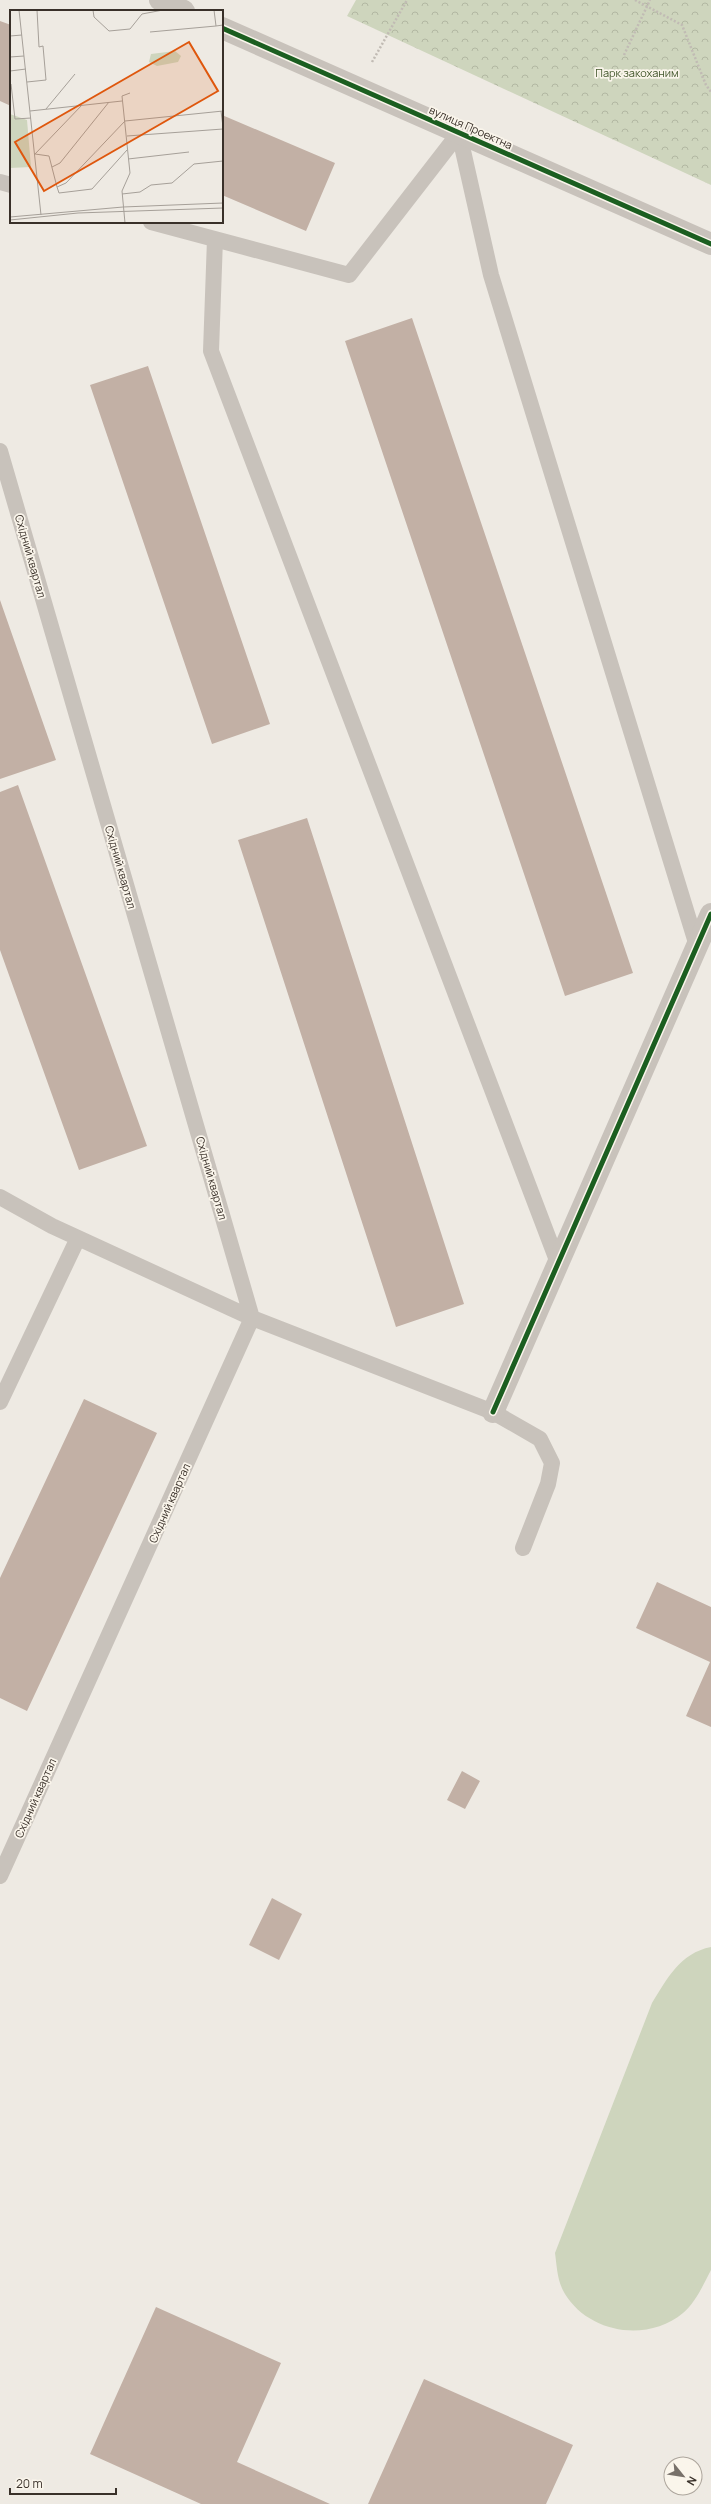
<svg xmlns="http://www.w3.org/2000/svg" width="711" height="2504" viewBox="0 0 711 2504" font-family="Manrope,sans-serif">
<style>
.park{fill:url(#park-crowns)}
.garden{fill:#ced5bd}
.building{fill:#c2b0a5}
.lines{fill:none;stroke-linecap:round;stroke-linejoin:round}
.path{stroke:#c1bbb4;stroke-width:2.5;stroke-dasharray:2 2;stroke-linecap:butt}
.service{stroke:#c8c2bb;stroke-width:16}
.minor{stroke:#c8c2bb;stroke-width:22}
.tertiary{stroke:#c8c2bb;stroke-width:22}
.cycleway-casing{stroke:#faf5eb;stroke-width:8}
.cycleway{stroke:#1b5e20;stroke-width:5}
.labels{text-anchor:middle;dominant-baseline:central;stroke-width:3.5;stroke-linejoin:round;paint-order:stroke}
.park-label{font-size:11px;fill:#44582d;stroke:#faf5eb}
.street-label{font-size:11px;fill:#393029;stroke:#faf5eb}
.inset-road{fill:none;stroke:#a6a099;stroke-width:1}
.view{fill:#df570d;fill-opacity:0.15;stroke:#df570d;stroke-width:2}
.inset-edge{fill:none;stroke:#393029;stroke-width:2}
</style>
<defs>
<pattern id="park-crowns" width="20" height="18" patternUnits="userSpaceOnUse"><rect width="20" height="18" fill="#ced5bd"/><path d="M2 6a3 3 0 1 1 6 0M12 15a3 3 0 1 1 6 0" fill="none" stroke="#b2b7a2"/></pattern>
</defs>
<rect width="100%" height="100%" fill="#eeeae3"/>
<path class="park" d="M356,0H711V185L347,16Z"/>
<path class="garden" d="M711,1947V2270C703,2285 696,2302 683,2313C647,2343 589,2333 565,2294C557,2281 557,2267 555,2253L652,2003C667,1979 680,1953 711,1947Z"/>
<path class="building" d="M0,21L11,25V106L0,101Z
M222,115L335,163L306,231L222,195Z
M412,318L633,973L565,996L345,341Z
M148,366L270,724L212,744L90,385Z
M0,600L56,760L0,779Z
M18,785L147,1146L79,1170L0,950V792Z
M307,818L464,1304L396,1327L238,840Z
M84,1399L157,1433L27,1711L0,1698V1578Z
M657,1582L711,1607V1727L686,1716L710,1662L636,1628Z
M462,1771L480,1781L465,1809L447,1800Z
M272,1898L302,1914L279,1960L249,1945Z
M156,2307L281,2363L237,2462L330,2504H201L90,2454Z
M424,2379L573,2445L546,2504H368Z"/>
<g class="lines">
<path class="path" d="M635,0L682,25L706,85L711,92
M624,55L650,0
M372,62L407,0"/>
<path class="service" d="M459,133L491,275L697,946
M0,182L11,185
M151,222L349,275L459,133
M215,239L211,351L558,1263
M0,451L252,1318L0,1876
M0,1197L52,1226L252,1318L493,1412L540,1439L552,1463L548,1484L523,1548
M0,1402L78,1238"/>
<path class="minor" d="M493,1412L711,914"/>
<path class="tertiary" d="M160,0L184,11
M222,28L711,244"/>
<g class="cycleway-casing">
<path id="cycleway" d="M222,28L711,244
M493,1412L711,914"/>
</g>
<use href="#cycleway" class="cycleway"/>
</g>
<g class="labels">
<g class="park-label">
<text x="637" y="72">Парк закоханим</text>
</g>
<g class="street-label">
<text transform="translate(471 127) rotate(24)">вулиця Проектна</text>
<text transform="translate(31 556) rotate(74)">Східний квартал</text>
<text transform="translate(121 867) rotate(74)">Східний квартал</text>
<text transform="translate(212 1178) rotate(74)">Східний квартал</text>
<text transform="translate(169 1503) rotate(-66)">Східний квартал</text>
<text transform="translate(35 1798) rotate(-66)">Східний квартал</text>
</g>
</g>
<g transform="translate(10 10)">
<rect width="213" height="213" fill="#eeeae3"/>
<path d="M0,104L17,110L21,157L0,158Z" fill="#ced5bd"/>
<path d="M165,41L171,46L168,52L147,56L139,52L141,44Z" fill="#ced5bd"/>
<path class="inset-road" d="M9,0L31,205M83,0L84,7L99,21L120,19L132,4L153,0M204,0L206,16L213,15M140,22L206,16M0,26L12,25M0,47L14,46M0,61L16,59M17,72L36,70L33,36L29,37L27,0M1,74L5,109L21,108M36,99L65,64M20,101L112,91M211,101L213,117M117,126L213,119M117,140L82,179L49,183L47,177L56,173L115,111L213,101M25,144L72,95M25,144L39,146L47,177M118,149L179,142M42,157L50,153L99,92M112,184L130,182L141,175L162,173L184,154L213,151M0,207L113,197L213,193M0,210L68,203L213,198M115,213L112,181L120,163L112,86L120,83"/>
<path class="view" d="M179,32L208,81L34,181L5,132Z"/>
<rect width="213" height="213" class="inset-edge"/>
</g>
<g transform="translate(683 2476) rotate(120)"><circle r="19" fill="#faf5eb" stroke="#ada69d"/>
<path d="M0-3L7 15L0 10L-7 15Z" fill="#78716a"/>
<text y="-6" font-size="11" font-weight="bold" text-anchor="middle" fill="#393029">N</text>
</g>
<path d="M10 2488v6h106v-6" fill="none" stroke="#393029" stroke-width="2"/>
<text x="16" y="2488" font-size="12" fill="#393029" stroke="#faf5eb" stroke-width="3" paint-order="stroke">20 m</text>
</svg>
